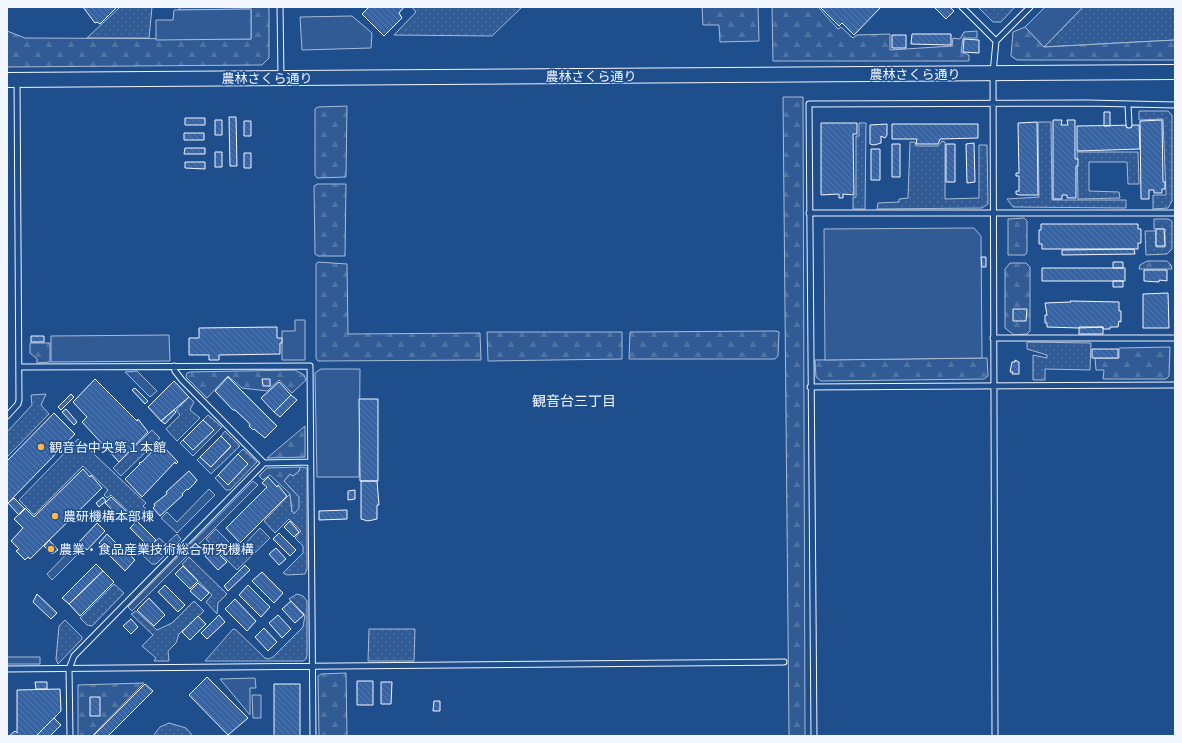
<svg xmlns="http://www.w3.org/2000/svg" width="1182" height="743" viewBox="0 0 1182 743" font-family="Karla,'Noto Sans JP',sans-serif">
<style>
.green{fill:url(#green-dots);stroke:#a8bbd7}
.forest{fill:url(#forest-firs);stroke:#a8bbd7}
.pitch{fill:#305b95;stroke:#a8bbd7}
.building{fill:url(#building-back-hatch);stroke:#f2f6ff}
.lines{fill:none;stroke-linecap:round;stroke-linejoin:round}
.lane-casing{stroke:#f2f6ff;stroke-width:7}
.secondary-casing{stroke:#f2f6ff;stroke-width:16}
.lane{stroke:#1f4e8c;stroke-width:5}
.secondary{stroke:#1f4e8c;stroke-width:14}
.poi-dot{fill:#ffb74d;stroke:#1f4e8c;stroke-width:1.5}
.labels{text-anchor:middle;dominant-baseline:central;stroke-width:3;stroke-linejoin:round;paint-order:stroke}
.street-label{font-size:13px;fill:#f2f6ff;stroke:#1f4e8c}
.poi-label{font-size:13px;fill:#f2f6ff;stroke:#1f4e8c;text-anchor:start}
.neighbourhood-label{font-size:14px;fill:#f2f6ff;stroke:#1f4e8c}
</style>
<defs>
<pattern id="green-dots" width="8" height="8" patternUnits="userSpaceOnUse"><rect width="8" height="8" fill="#305b95"/><path d="M2 2h.1M6 6h.1" fill="none" stroke="#4e73a5" stroke-width="1.8" stroke-linecap="round"/></pattern>
<pattern id="forest-firs" width="22" height="20" patternUnits="userSpaceOnUse"><rect width="22" height="20" fill="#305b95"/><path d="M5 1l3.5 6h-7zM16 11l3.5 6h-7z" fill="#4e73a5"/></pattern>
<pattern id="building-back-hatch" width="6" height="6" patternUnits="userSpaceOnUse"><rect width="6" height="6" fill="#3563a3"/><path d="M-1 5l2 2M0 0l6 6M5-1l2 2" fill="none" stroke="#537ab1"/></pattern>
</defs>
<rect width="100%" height="100%" fill="#1f4e8c"/>
<path class="green" d="M120,7H152L149,38H87Z
M412,7H522L492,36L394,35L416,12Z
M978,7H1015L1001,22H993Z
M1083,7H1175V40L1044,47Z
M1139,111H1168L1172,115V201L1168,208L1153,209V195H1166L1163,119L1139,120Z
M1038,122H1051L1052,200H1126V208L1013,207L1007,199L1039,197Z
M859,123H866L865,209H853V197H856V136H859Z
M942,141L945,142V199L979,198V145H987L988,204L982,208L877,209L878,203L899,202V199L908,198L910,142H915L916,146H938Z
M1077,152H1138L1139,184H1128L1127,162H1089V191L1119,192L1120,198L1078,199Z
M1154,219H1168L1172,221V249L1167,254L1146,255L1145,231H1156V247H1165V229H1154Z
M1027,342L1091,343L1090,370L1045,369V380H1033V355L1047,358V355L1027,349Z
M46,394L41,405L49,414L7,457V432L32,405L31,395Z
M189,397L194,402L190,410L200,418L177,441L166,429L180,415L176,410Z
M208,415L222,427L193,456L180,443L183,440L193,450L213,430L203,420Z
M152,430L160,438L121,476L113,468Z
M225,431L240,446L211,474L197,460L200,457L211,467L231,447L221,436Z
M78,439L146,503L143,506L146,509L135,518L111,495L107,498L104,495L108,490L83,466L34,515L19,500Z
M243,449L257,462L230,490H226L215,478L218,475L228,485L248,464L238,454Z
M300,467L307,468V569L305,574L287,575L283,573L303,553V546L295,538L301,531L289,519L275,533L264,521L290,494L292,512L299,497L284,481L290,474L293,476L299,471Z
M260,528L270,538L237,570L206,539L216,529L238,551Z
M177,534L181,539L156,564H152L136,549L142,543L148,548L159,538L166,544Z
M189,557L227,594L218,603L217,614L206,602L212,595L182,564Z
M114,584L124,593L92,626L87,625L80,618Z
M297,594L303,596L307,601V655L306,659L303,661H205L233,629L236,630L265,658L269,659L273,657L303,627L305,615L289,599Z
M194,601L204,611L179,634L176,643L168,651L169,661H154L156,658L142,646L153,635L131,614L136,611L157,630L172,623Z
M65,620L82,637V639L58,664L56,659L59,626Z
M369,629H415L414,661H368Z
M169,723L186,728L193,736H153L160,727Z"/>
<path class="forest" d="M181,7H267L269,9V58L262,65L7,67V31L25,38L251,39V9L178,10Z
M702,7H758L759,41L720,42L719,25H703Z
M772,7H818L838,29L841,27L853,38L857,35L890,34V50L952,46L953,38L960,39L964,32L977,31V38H963L961,52L969,55V61H773Z
M1025,27L1044,47L1175,40V60H1017L1011,56L1013,32Z
M783,97H803L805,736H789Z
M347,106L346,177L317,178L315,175V109L318,107Z
M317,184H346L345,256H318L315,254L314,186Z
M1024,218L1027,221V252L1025,255H1008V219Z
M1147,261H1167L1171,265L1172,269H1139L1140,265Z
M318,262L347,264L348,334L480,333L481,360L318,361L316,358V264Z
M1010,263H1026L1030,267V331L1027,334L1014,335L1005,328V269Z
M776,331L779,332L778,356L775,359H629L630,332Z
M487,332H622V359L488,361Z
M30,343H50V362L37,363V359L30,353Z
M1170,347L1169,376L1166,379H1103L1104,370H1096L1095,358H1119V348Z
M987,358L988,376L984,379L821,381L816,377L815,360Z
M295,370L304,375L306,380L292,393L279,380L267,391L242,388L228,376L207,398L186,377L187,373L190,372Z
M305,426V457L267,458Z
M300,467L299,471L293,476L290,474L284,481L299,497V508L294,514L292,511L290,494L270,475L263,480L259,476L267,468Z
M346,673L347,736H319L318,676L321,674Z
M144,683L92,736H78V685Z"/>
<path class="pitch" d="M1045,7H1083L1044,47L1025,27Z
M251,9V39L156,40V20H173L174,10Z
M352,16L372,33L371,48L302,50L300,17Z
M974,228L981,236L982,358L825,360L824,229Z
M295,320H305V360H282V331H295Z
M169,335L170,361L51,362V336Z
M321,369H360L359,477H317L315,373Z
M137,371L157,391L150,397L125,372Z
M253,481L258,485L132,611L128,607Z
M209,489L215,495L177,533L161,518L167,512L177,522Z
M77,543L83,549L52,580L47,574Z
M7,657H40V664H7Z
M255,678L256,688H250V715L220,679Z
M252,695H261V718H253Z"/>
<path class="building" d="M83,7H117L100,24L97,22L95,23Z
M369,7H404L399,13L402,18L384,36L362,14Z
M820,7H881L854,35L842,23L839,26Z
M934,7H950L954,11L946,19Z
M912,34H951V45L911,44Z
M892,35H906V48H892Z
M964,39L979,40V53L963,52Z
M1104,112H1110V126H1104Z
M229,117H236L237,166H230Z
M185,118H205V125H185Z
M215,120H222V135H215Z
M1053,120H1062L1061,125H1068L1067,120H1075V159H1078V166H1076V198H1067V195H1062V199H1053Z
M1162,120L1163,182H1165V189H1162V193H1154V190H1149V199H1141L1140,121Z
M244,121H251V136H244Z
M1037,122L1038,195H1019L1016,194V191H1019V176H1016V173H1019L1018,123Z
M821,123H857V134H853L854,195L843,194V198H839V194L821,195Z
M887,124V135L885,138L881,136V143L874,145L870,144V125Z
M892,124H978V138L940,139L938,144H916L917,139H892Z
M1139,125L1140,149L1077,151V126Z
M184,133H204V140H184Z
M974,143L975,182L967,183L966,144Z
M892,144H900V177H892Z
M946,144H955V182H946Z
M185,148H205V154H184Z
M871,149H880V180H871Z
M215,152H222V167H215Z
M244,153H251V168H244Z
M185,162H205V169L185,168Z
M1041,224H1138V229H1141V243H1138V249H1042V244H1039V230H1041Z
M1156,229H1164L1165,246H1156Z
M1134,249L1135,254L1062,255V250Z
M981,257H986V267H982Z
M1113,262H1123V268H1113Z
M1042,268H1125V281H1042Z
M1144,270H1167V281L1159,280V282L1144,281Z
M1113,281H1123V287H1113Z
M1168,293L1169,328H1143V294Z
M1070,301L1119,302V311H1121V322L1119,321L1118,327H1110V329H1103V327L1079,328L1047,327V323H1045V315H1047L1045,303L1071,302Z
M1013,309H1027L1026,321H1013Z
M277,327V338H282V343H280V354L219,355V360H209V355H189V338H199V328Z
M1079,327H1103V334H1079Z
M31,336H44V342H31Z
M1092,349H1118V358H1092Z
M1015,360L1019,362V374H1012L1013,372H1010L1012,362H1015Z
M228,377L277,426L265,438L254,429L253,430L249,426L250,424L235,410H233L215,391Z
M95,379L137,421L138,419L148,432L119,462L82,422L87,417L73,402Z
M262,379H270V386H263Z
M174,381L189,397L161,421L148,407Z
M279,382L291,395L274,412L261,398Z
M135,388L148,401L145,404L132,390Z
M71,394L74,397L61,410L58,407Z
M291,395L297,400L280,417L274,412Z
M359,399H378V481H360Z
M66,409L77,422L74,425L62,412Z
M174,410L176,412L165,424L161,421Z
M54,413L75,434L7,504V461Z
M203,420L214,430L193,450L183,440Z
M221,436L231,446L211,467L200,457Z
M160,443L178,462L176,464L175,462L142,497L125,479L140,464L139,463L142,462Z
M238,454L248,464L228,485L218,475Z
M83,469L90,477L91,475L102,488L30,559L28,557L25,560L16,551L19,549L11,541L23,528L14,519L25,508L34,517Z
M189,471L197,480L195,483L188,490L187,489L182,494L183,495L160,516L153,508L155,506L154,504L167,494L166,492Z
M268,477L277,487L278,485L287,496L240,543L226,528L267,487L262,483Z
M361,481H377L379,505H377V519L368,521L361,519Z
M355,490V499L348,500V491Z
M103,497L106,501L99,507L96,503Z
M111,497L130,515L124,521L105,503Z
M14,498L25,509L19,515L8,503Z
M347,510V519L319,520V511Z
M137,521L156,540L149,547L130,528Z
M290,521L299,532L294,537L284,527Z
M97,523L105,531L87,550L79,542Z
M279,533L296,550L290,556L273,539Z
M107,534L119,546L111,554L99,543Z
M49,540L58,550L52,554L44,546Z
M120,545L135,560L125,571L110,556Z
M213,548L227,562L218,570L205,556Z
M276,548L286,559L279,565L269,554Z
M96,564L103,571L69,604L62,598Z
M245,565L250,570L228,591L224,586Z
M183,566L198,581L190,589L175,574Z
M103,571L114,582L80,616L69,604Z
M262,572L283,593L274,603L252,581Z
M198,583L209,593L201,601L190,591Z
M165,585L185,605L178,612L158,592Z
M248,585L270,607L261,617L239,595Z
M37,594L57,613L51,619L33,602Z
M149,598L165,615L154,626L137,610Z
M235,599L256,621L247,631L225,609Z
M291,601L304,615L295,623L282,609Z
M219,615L225,622L207,639L201,633Z
M278,615L291,629L282,638L269,623Z
M198,616L206,624L190,640L182,632Z
M131,619L138,627L131,634L123,626Z
M264,628L277,642L268,651L255,637Z
M207,677L248,718L228,735L189,695Z
M357,681H373V705H357Z
M35,682H47V689H36Z
M381,682H392L391,704H381Z
M145,684L153,691L108,736H93Z
M274,684H300V736H274Z
M60,689L61,711L36,736H9L15,731L17,733V690Z
M90,697H100V716H90Z
M434,701H440V711H433Z
M54,718L61,725L50,736H36Z"/>
<g class="lines">
<g class="lane-casing">
<path id="lane" d="M280,7L281,78
M962,7L996,41
M1128,104L1129,125
M809,213H1175
M993,338H1175
M174,366L175,371L182,380L264,463L310,462
M20,367L310,366L313,736
M810,387L1175,385
M7,416L18,404L19,400L17,80
M7,669L784,662
M70,736L69,669L74,656L264,463
M814,736L809,104L1088,103L1175,105
M995,736L993,73L996,41L1030,7"/>
</g>
<g class="secondary-casing">
<path id="secondary" d="M7,80L1175,72"/>
</g>
<use href="#lane" class="lane"/>
<use href="#secondary" class="secondary"/>
</g>
<g class="poi-dot">
<circle cx="41" cy="447" r="4"/>
<circle cx="55" cy="516" r="4"/>
<circle cx="51" cy="549" r="4"/>
</g>
<g class="labels">
<g class="street-label">
<text x="915" y="74">農林さくら通り</text>
<text x="591" y="76">農林さくら通り</text>
<text x="267" y="78">農林さくら通り</text>
</g>
<g class="poi-label">
<text x="49" y="447">観音台中央第１本館</text>
<text x="63" y="516">農研機構本部棟</text>
<text x="59" y="549">農業・食品産業技術総合研究機構</text>
</g>
<g class="neighbourhood-label">
<text x="574" y="401">観音台三丁目</text>
</g>
</g>
<rect width="1182" height="743" fill="none" stroke="#f2f6ff" stroke-width="16"/>
</svg>
